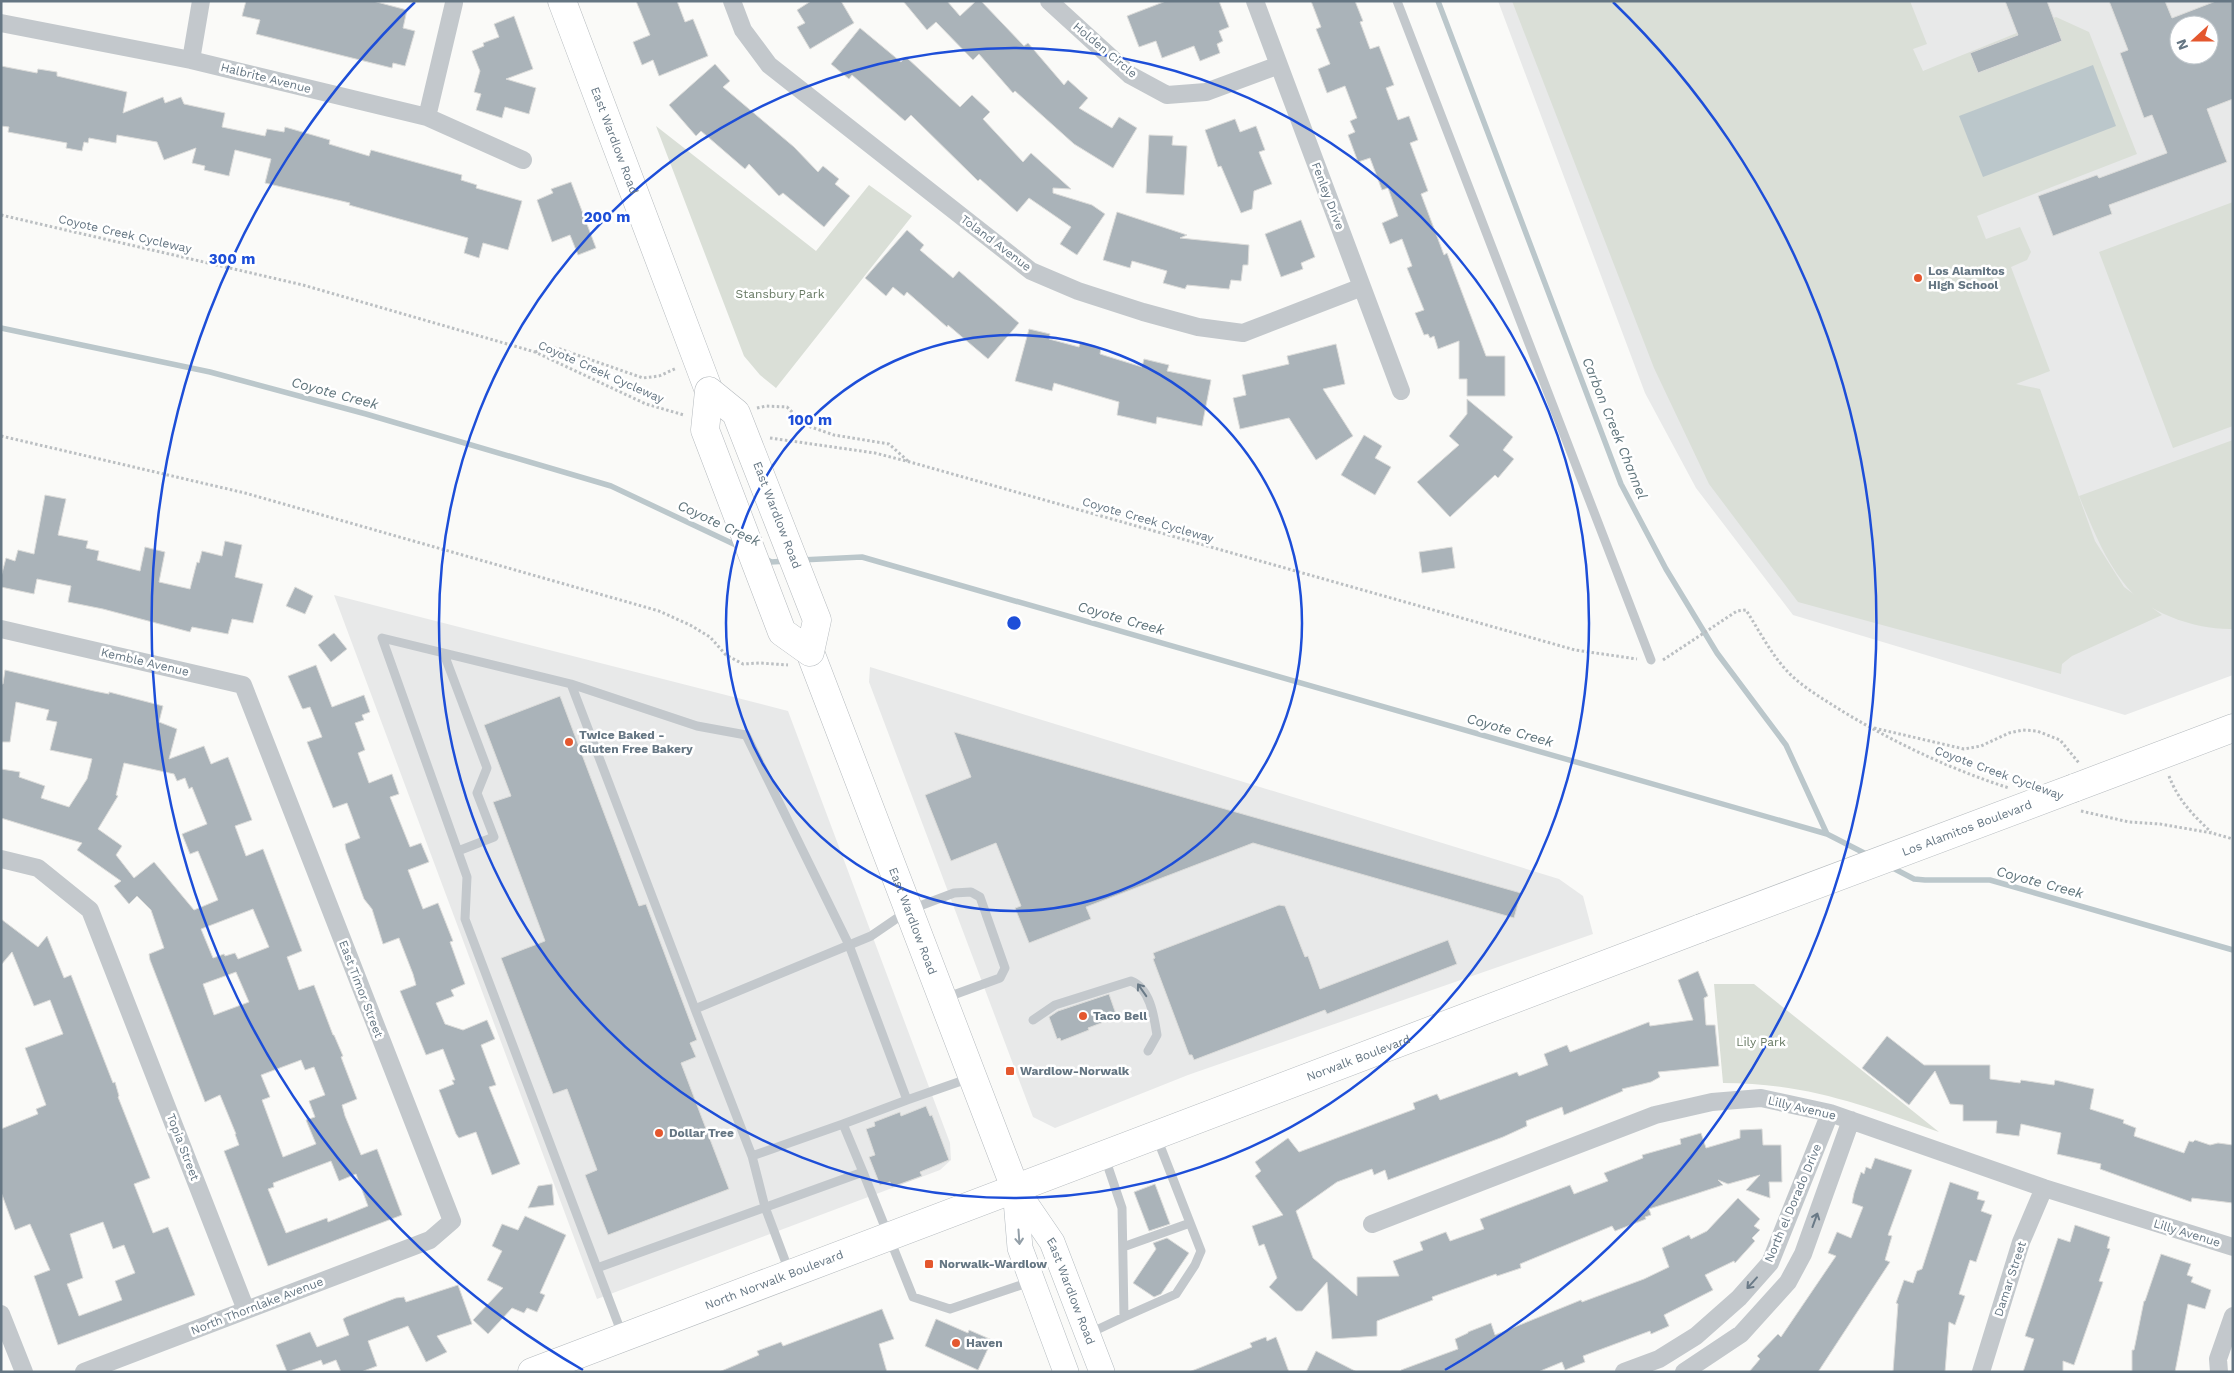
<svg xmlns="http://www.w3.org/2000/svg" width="2234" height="1373" viewBox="0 0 2234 1373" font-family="'Work Sans',sans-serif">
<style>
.built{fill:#e8e9e9;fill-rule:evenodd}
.green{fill:#dadfd7}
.water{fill:#bbc7cb}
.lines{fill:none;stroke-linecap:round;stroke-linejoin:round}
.stream{stroke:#bbc7cb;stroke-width:5.5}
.building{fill:#aab3b9;stroke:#dcdcda;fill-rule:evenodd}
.secondary-casing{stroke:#b3babf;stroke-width:26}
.primary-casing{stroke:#b5babe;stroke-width:29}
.path{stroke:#bbbfc2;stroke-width:3;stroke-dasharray:2.5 2.5;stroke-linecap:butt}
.service{stroke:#c3c8cc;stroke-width:9}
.minor{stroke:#c3c8cc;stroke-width:18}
.secondary{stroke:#fff;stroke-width:25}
.primary{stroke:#fff;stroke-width:28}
.primary-bridge-casing{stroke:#b5babe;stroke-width:29;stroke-linecap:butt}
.primary-bridge{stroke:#fff;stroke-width:28}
.oneway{stroke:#6a7a87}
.oneway2{stroke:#939fa8}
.ring{fill:none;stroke:#1d4ed8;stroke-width:2.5}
.poi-dot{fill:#e4572e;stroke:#fff;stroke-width:2}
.labels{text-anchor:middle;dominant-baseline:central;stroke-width:5;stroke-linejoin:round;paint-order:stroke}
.street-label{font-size:12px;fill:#657683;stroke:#fff}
.poi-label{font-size:12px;font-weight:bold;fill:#657683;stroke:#fff;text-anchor:start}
.park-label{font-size:12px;fill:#687a64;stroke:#fff}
.water-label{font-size:14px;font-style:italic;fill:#60757c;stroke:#fff}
.centre{fill:#1d4ed8;stroke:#fff;stroke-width:2.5}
.ring-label{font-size:15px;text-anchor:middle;font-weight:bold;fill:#1d4ed8;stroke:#fff;stroke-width:5;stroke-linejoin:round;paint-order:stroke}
</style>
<rect width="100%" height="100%" fill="#fafaf8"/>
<path class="built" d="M1498,1H2233V675L2125,715L1793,615L1696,488L1645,393ZM2179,25H2209V55H2179Z
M334,595L788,711L950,1143L951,1160L940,1170L597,1299Z
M870,667L1559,879L1583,896L1593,934L1188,1075L1055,1128L1033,1117L869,682Z"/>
<path class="green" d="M1512,1H1910L1927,44L1913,49L1923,71L2056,17L2089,32L2137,154L1977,216L1986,239L2020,227L2031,252L2027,260L2011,267L2050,371L2016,384L2040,389L2095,541L2124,587L2162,615L2072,656L2062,664L2061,674L1798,602L1709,484L1654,368Z
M656,126L816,251L869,185L912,216L776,388L760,375L744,356Z
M2233,202V426L2173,448L2099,252Z
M2233,440V629C2196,630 2145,613 2123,582C2103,556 2092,527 2079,496Z
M1714,984H1754L1939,1132C1863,1105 1805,1083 1723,1083Z"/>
<path class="water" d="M2093,65L2116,126L1983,177L1959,116Z"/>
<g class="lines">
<path class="stream" d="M1438,1L1621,484L1666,569L1717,653L1786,745L1827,834
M1,328L210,372L366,414L611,486L740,547
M764,558L771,562L787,561
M801,560L862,557L1827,834L1870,856
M1889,866L1914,879L1925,880H1990L2233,950"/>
</g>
<path class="building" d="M246,1H373L407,10L403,28L415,31L405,66L393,63L392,68L256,34L260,20L242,16Z
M636,1H677L685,22L693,19L708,56L659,76L653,60L642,65L633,42L650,35Z
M811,1H841L854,23L810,49L797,27L805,23L797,10Z
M903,1H947L960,16L976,1H981L1024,46L1028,43L1064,85L1068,80L1088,98L1079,108L1112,128L1119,117L1137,128L1113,168L1074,144L1015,91L1013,93L979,54L973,60L936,22L927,30Z
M1166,1H1219L1229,27L1219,31L1223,41L1217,44L1220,53L1200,61L1194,46L1162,58L1156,41L1139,47L1127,16Z
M1311,1H1355L1363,21L1360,22L1370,49L1379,46L1394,85L1386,88L1398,120L1409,116L1418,140L1410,143L1428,191L1421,194L1444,255L1447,253L1486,356H1505V396H1467V379H1459V341L1438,349L1434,336L1430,338L1428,334L1424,335L1415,313L1424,310L1407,268L1412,266L1402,239L1390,244L1382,223L1398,216L1388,188L1382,190L1370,158L1358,162L1348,135L1355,132L1350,121L1357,118L1345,86L1327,93L1318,69L1330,64L1316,29L1321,27Z
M2005,1H2047L2062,41L1978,73L1970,53L2018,35Z
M2109,1H2165L2172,18L2216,1H2233V99L2207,109L2227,162L2109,205L2112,214L2053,236L2038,196L2097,175L2099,178L2167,153L2152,115L2144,118L2120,53L2128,50ZM2179,25H2209V55H2179Z
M514,16L533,69L506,79L536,88L529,114L505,107L502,118L476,110L481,94L474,92L480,71L472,51L484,46L483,43L499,37L494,24Z
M860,28L901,62L906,57L960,107L972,95L990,112L983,119L1023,162L1031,153L1071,189L1053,188V193L1092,205L1105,214L1077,255L1060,244L1071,227L1029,198L1017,212L980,179L978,181L911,115L905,121L852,75L849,79L831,64Z
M715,64L730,81L723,87L794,147L818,172L823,166L839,179L835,184L850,196L824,227L783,193L779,196L749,164L745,169L701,131L696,136L669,105Z
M1,66L37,73L38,69L57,72V76L127,92L123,113L163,97L165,103L181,97L184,104L225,113L222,127L265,136L267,129L284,132L285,127L330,140L329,144L369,156L371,150L462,175L461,180L477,185L476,188L522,201L508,250L483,243L479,258L464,253L468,238L349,205L350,203L265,183L271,159L235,150L229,176L204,170L205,166L192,163L196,148L164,160L157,142L117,135L116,143L89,138L88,143L84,142L82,151L66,148L67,143L8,132L9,127L1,126Z
M1235,119L1240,132L1256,126L1265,150L1259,152L1272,184L1254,191L1252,209L1241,213L1221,166L1218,167L1205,130Z
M1149,135L1173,136L1172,145L1187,146L1184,195L1146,193Z
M571,182L596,248L578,255L570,235L552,242L537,200L553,193L551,189Z
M1117,212L1187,235L1180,238L1249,245L1248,265H1243L1241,281L1231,280L1229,289L1187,285L1185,289L1163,283L1167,271L1132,261L1130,268L1103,260Z
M1301,220L1315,257L1301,263L1303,269L1281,277L1265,234Z
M907,230L924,245L920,250L953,278L959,271L1019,323L988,359L948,325L947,327L907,292L904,296L893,287L886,296L865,278Z
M1029,329L1050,334L1049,339L1079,347L1080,342L1101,348L1100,354L1142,367L1144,359L1169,365L1167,371L1211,380L1202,426L1157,417L1156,424L1117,415L1119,402L1054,383L1052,391L1015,381Z
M1336,344L1345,384L1323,389L1353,436L1316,460L1289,418L1240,429L1233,398L1246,395L1242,375L1289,364L1287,356Z
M1467,399L1513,437L1503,450L1514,459L1498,478L1495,475L1450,517L1417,482L1459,445L1449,436L1467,414Z
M1364,435L1382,446L1375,458L1391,467L1375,495L1341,475Z
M45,495L66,499L58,535L88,541L86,548L99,551L97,560L140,571L145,547L165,552L159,582L190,589L197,562L199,563L202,551L222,556L225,541L242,545L235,577L263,584L253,623L232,619L228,634L192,627L190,632L103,609L68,602L71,586L37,579L34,594L1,587V577L6,558L15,561L18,550L34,554Z
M1452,547L1455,568L1422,573L1419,552Z
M295,587L313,596L305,614L286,606Z
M334,633L347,649L331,662L318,645Z
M316,665L332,707L364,695L370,712L362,715L364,720L355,723L365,750L358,753L369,783L392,774L399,794L390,797L410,847L421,843L429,862L408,870L423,909L438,903L453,941L450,942L465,984L451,990L454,996L436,1003L445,1024L463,1030L487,1020L495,1039L481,1045L496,1085L489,1087L520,1164L492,1175L476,1132L459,1138L456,1134L439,1090L454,1084L452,1080H455L443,1049L426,1055L400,991L416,985L413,974L399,938L383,944L372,909L364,899L346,850L345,844L360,838L347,803L333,808L307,742L322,737L310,707L303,709L302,708L288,676Z
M5,670L94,691L109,694V692L163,706L159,722L177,729L169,759L204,746L211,764L228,757L252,820L235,826L246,856L263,849L302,951L287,957L299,990L314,985L333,1035H334L343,1056L341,1057L357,1099L342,1105L345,1116L361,1155L377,1149L402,1215L268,1266L224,1151L239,1145L235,1134H236L220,1095L205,1102L150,960L149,954L164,948L151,910L137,896L129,904L114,886L121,881L77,850L82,843L1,818V769L20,772L19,777L45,786L41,798L69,807L87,779L92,759L50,750L57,722L46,720L49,710L16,702L10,742H1V684H3ZM124,763L174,774L177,781L185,778L189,789L192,787L207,824L182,834L190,854L198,851L218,900L194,910L154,862L134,878L116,855L122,846L98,829L118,796L116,795ZM253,909L269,947L238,959L235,953L225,956L224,954L213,958L201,929ZM236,972L249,1002L214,1015L203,984ZM301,1060L305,1070L314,1067L325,1095L309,1101L315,1117L306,1120L316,1144L283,1157L262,1100L270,1097L261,1075ZM331,1161L339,1181L356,1174L368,1206L328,1222L327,1218L286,1233L268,1189L274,1187L273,1183Z
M560,696L639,906L646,904L697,1040L690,1043L696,1057L681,1063L729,1189L608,1235L585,1175L597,1170L567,1089L553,1094L501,958L545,941L493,802L511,796L484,725Z
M954,732L1521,893L1514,918L1253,843L1086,907L1091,919L1029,943L1015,908L1021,906L996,843L951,861L925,795L971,777Z
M1279,905L1285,906L1305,957L1308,956L1320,989L1448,940L1457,964L1327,1014L1325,1010L1194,1060L1192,1055H1189L1153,959L1155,958L1153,953Z
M1,919L38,947L47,936L64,978L71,975L113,1083L115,1082L119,1096L118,1097L150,1178L134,1184L153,1233L168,1227L195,1295L58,1345L34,1276L50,1270L30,1224L15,1230L1,1192V1129L38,1114L36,1109L46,1105L25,1048L63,1034L50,1000L34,1006L12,952L1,965ZM103,1222L113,1249L124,1245L135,1273L115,1281L122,1300L79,1316L67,1284L83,1278L70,1234Z
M1698,971L1708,996L1704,998L1706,1025H1715L1719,1066L1658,1072L1660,1077L1651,1082L1622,1089L1623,1091L1564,1115L1562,1107L1526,1121L1527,1126L1503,1137L1388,1180L1385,1170L1374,1175L1372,1169L1337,1182L1296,1211L1313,1258L1357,1296V1277L1399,1276L1393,1261L1423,1250L1420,1242L1446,1232L1450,1241L1484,1229L1480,1219L1570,1185L1574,1194L1608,1181L1604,1173L1643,1158L1642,1155L1681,1144L1680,1139L1701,1133L1706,1148L1740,1138V1130L1762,1129L1763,1145H1781L1782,1182H1769L1770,1198L1746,1190L1760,1175L1728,1184L1718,1180L1723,1185L1649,1209L1651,1215L1645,1217L1646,1219L1615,1231L1612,1226L1520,1264L1521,1268L1497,1276L1496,1274L1432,1297L1433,1300L1377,1321V1336L1332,1339L1327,1282L1302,1311H1296L1269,1287L1277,1278L1264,1244L1259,1246L1252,1226L1283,1215L1255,1176L1261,1171L1255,1162L1288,1138L1299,1152L1415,1109L1413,1103L1437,1094L1440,1100L1517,1072L1519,1076L1548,1065L1544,1054L1567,1045L1570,1052L1649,1022L1650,1026L1693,1020L1678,980Z
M1109,994L1117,1017L1088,1028L1089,1030L1061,1041L1060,1038L1057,1039L1049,1017L1058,1011Z
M1887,1036L1924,1065H1990V1079L2020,1083L2021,1080L2054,1085L2055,1080L2094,1089L2090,1109L2124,1120L2123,1123L2136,1128L2134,1136L2184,1153L2189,1141L2193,1142L2195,1140L2210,1145L2218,1143L2233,1145V1203L2192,1198L2191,1202L2100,1169L2101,1164L2057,1154L2061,1133L2021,1124L2019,1136L1996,1133L1997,1121H1963V1105L1950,1104L1935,1071L1909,1105L1862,1068Z
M926,1106L930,1116L932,1115L949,1160L920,1172L922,1176L892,1187L890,1182L880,1185L869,1157L875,1155L866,1129L875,1126L874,1122L900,1112L901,1116Z
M1875,1158L1912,1170L1888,1235L1892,1236L1885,1260L1890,1262L1818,1372H1749L1760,1359L1757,1356L1778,1334L1781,1337L1836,1256L1828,1253L1837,1232L1851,1238L1863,1207L1852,1203L1854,1193L1861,1172L1864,1174L1866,1167L1871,1169Z
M1950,1182L1979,1192L1977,1199L1985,1201L1981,1211L1992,1215L1976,1262L1970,1260L1959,1294L1965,1296L1955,1325L1949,1322L1945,1372H1893L1898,1304L1896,1303L1904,1280L1913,1283L1917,1271L1922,1269Z
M552,1184L554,1205L528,1208L538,1186Z
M1155,1184L1170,1224L1149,1231L1134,1192Z
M1738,1198L1760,1219L1754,1226L1760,1230L1752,1238L1755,1241L1735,1263L1734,1261L1705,1275L1713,1290L1664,1315L1669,1326L1651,1334L1650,1331L1583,1356L1585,1362L1565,1370L1562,1362L1538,1372H1401V1370L1458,1349L1455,1339L1468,1333V1332L1491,1323L1495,1335L1581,1300L1582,1302L1644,1279L1669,1267L1662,1248L1689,1235L1691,1239L1707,1231Z
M525,1216L566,1235L540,1293L545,1295L537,1312L527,1308L524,1313L512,1308L488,1334L473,1320L503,1288L487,1280L502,1251L492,1246L502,1224L518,1230Z
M2075,1225L2110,1237L2107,1248L2110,1249L2099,1281L2103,1282L2074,1365L2063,1361V1372H2023L2034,1339L2025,1336L2058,1238L2070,1242Z
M1167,1238L1189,1253L1161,1294L1154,1297L1133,1283L1156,1249L1153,1243Z
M2161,1254L2191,1264L2187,1275L2193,1277L2191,1282L2211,1290L2205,1309L2188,1304L2175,1372H2132V1350H2134L2144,1301H2145Z
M458,1285L472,1324L437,1336L447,1352L426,1362L408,1326L368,1341L377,1366L361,1372H341L336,1360L323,1365L321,1360L287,1372L276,1345L310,1332L317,1347L349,1335L343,1319L346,1317L396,1298L404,1297L406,1302Z
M882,1309L894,1339L879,1344L887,1372H719L759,1355L757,1351L781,1342L783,1346Z
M936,1319L968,1333L969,1330L992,1340L978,1370L925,1346Z
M1266,1337L1267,1341L1276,1337L1289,1372H1189L1252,1347L1250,1343Z
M1316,1351L1357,1372H1306Z"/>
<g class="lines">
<g class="secondary-casing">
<g id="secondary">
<path id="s1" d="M1015,1188L1052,1242L1102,1372"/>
<path d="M1015,1188L1020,1248L1066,1372"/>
</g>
</g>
<g class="primary-casing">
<g id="primary">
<path id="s2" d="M562,1L709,391"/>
<path id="s3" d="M810,652L1015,1188"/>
<path d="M2074,788L2233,728"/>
<path id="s4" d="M532,1372L1701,928"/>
</g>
</g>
<path class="path" d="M1,215L303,285L535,352L646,404L684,415
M535,352L548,347L560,349L643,378L659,376L677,368
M757,408L766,406L787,407L805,425L834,435L889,444L909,462
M1,436L245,493L659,611L690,625L710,637L726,655L743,664L760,663L788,665
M770,438L875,453L910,462L1575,650L1637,659
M1663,660L1737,611L1746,610C1760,632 1773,658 1792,676C1807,690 1825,700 1842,711C1895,743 1950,769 2009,788
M1874,728L1964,749L1981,746L2009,733L2023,730L2037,731L2060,740L2079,763
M2169,776C2178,800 2193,815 2211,832
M2081,811L2129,822L2160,824L2212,833L2233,839"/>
<path class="service" d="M1397,1L1651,660
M444,654L487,768L477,793L494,837L458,851
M571,684L697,726L746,735L849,945L907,1100L843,1124L863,1172L597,1268
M695,1009L752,1156L843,1124
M1033,1020L1055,1005L1131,981C1150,988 1154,1016 1157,1035L1148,1051
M907,1100L970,1078
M752,1156L765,1207L789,1271
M863,1172L913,1297L950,1309L1030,1282
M1123,1247L1190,1223
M1124,1317L1176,1294L1195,1265L1201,1251L1157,1138
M622,1334L465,919L467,877L382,638L571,684L695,1009L871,936L909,910L954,893L971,892L980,897L1005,968L1000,978L945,998
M1088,1334L1124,1317L1122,1208L1105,1158"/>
<path class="minor" d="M732,1L743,30L769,65L1031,271L1078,291L1143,312L1198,327L1243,333L1362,287
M1049,1L1130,75L1167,95L1206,92L1279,65
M1255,1L1401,391
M1,23L191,60L427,117L523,160
M191,60L201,1
M427,117L454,3
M1,629L243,685L452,1221L430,1240L84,1372
M1,859L38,868L90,910L246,1310
M1372,1224L1655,1115L1712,1102L1761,1098L1830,1113L2044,1188L2233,1247
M1,1314L24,1372
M1624,1372L1659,1359L1696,1336L1739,1298L1770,1263L1830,1113
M1684,1372L1741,1334L1788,1282L1803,1254L1851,1120
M1981,1372L2021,1242L2044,1188
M2219,1372L2218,1359L2233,1316"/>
<use href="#secondary" class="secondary"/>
<use href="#primary" class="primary"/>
<g class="primary-bridge-casing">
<g id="primary-bridge">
<path d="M709,391L736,413L817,620L810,652L782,632L705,430Z"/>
<path id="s5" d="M1701,928L2074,788"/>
</g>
</g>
<use href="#primary-bridge" class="primary-bridge"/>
</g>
<defs><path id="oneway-shaft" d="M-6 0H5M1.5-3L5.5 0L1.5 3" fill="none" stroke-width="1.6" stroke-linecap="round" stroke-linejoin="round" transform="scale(1.25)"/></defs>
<g class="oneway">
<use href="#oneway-shaft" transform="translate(1142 990) rotate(-125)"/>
<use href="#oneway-shaft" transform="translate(1815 1220) rotate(-70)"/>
<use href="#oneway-shaft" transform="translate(1752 1283) rotate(132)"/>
</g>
<use class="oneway2" href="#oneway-shaft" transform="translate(1019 1237) rotate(86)"/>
<g class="ring">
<circle cx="1014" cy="623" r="288"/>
<circle cx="1014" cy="623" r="575"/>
<path d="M583 1370A863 863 0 0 1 415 2M1613 2A863 863 0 0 1 1445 1370"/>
</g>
<g class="poi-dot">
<circle cx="1918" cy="278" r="5"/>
<circle cx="569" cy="742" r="5"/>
<circle cx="1083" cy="1016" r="5"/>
<rect x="1005" y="1066" width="10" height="10" rx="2.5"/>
<circle cx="659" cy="1133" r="5"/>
<rect x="924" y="1259" width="10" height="10" rx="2.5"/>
<circle cx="956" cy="1343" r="5"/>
</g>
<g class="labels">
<g class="street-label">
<text transform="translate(1105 50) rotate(40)">Holden Circle</text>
<text transform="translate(266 78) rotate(14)">Halbrite Avenue</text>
<text stroke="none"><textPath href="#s2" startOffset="149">East Wardlow Road</textPath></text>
<text transform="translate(1328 196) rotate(69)">Fenley Drive</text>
<text transform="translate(125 234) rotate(13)">Coyote Creek Cycleway</text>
<text transform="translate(996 243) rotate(37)">Toland Avenue</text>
<text transform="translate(601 372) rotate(24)">Coyote Creek Cycleway</text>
<text transform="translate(777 515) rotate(69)">East Wardlow Road</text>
<text transform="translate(1148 520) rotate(16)">Coyote Creek Cycleway</text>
<text transform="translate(145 662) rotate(13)">Kemble Avenue</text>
<text transform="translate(1999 773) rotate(20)">Coyote Creek Cycleway</text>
<text stroke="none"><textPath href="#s5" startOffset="284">Los Alamitos Boulevard</textPath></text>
<text stroke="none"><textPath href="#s3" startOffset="288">East Wardlow Road</textPath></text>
<text transform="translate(361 989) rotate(69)">East Timor Street</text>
<text stroke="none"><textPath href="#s4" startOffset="884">Norwalk Boulevard</textPath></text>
<text transform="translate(1802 1108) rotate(13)">Lilly Avenue</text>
<text transform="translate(183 1147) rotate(69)">Topia Street</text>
<text transform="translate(1793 1203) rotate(-67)">North el Dorado Drive</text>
<text transform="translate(2187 1233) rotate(17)">Lilly Avenue</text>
<text transform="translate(2010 1279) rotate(-72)">Damar Street</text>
<text stroke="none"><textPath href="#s4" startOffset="259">North Norwalk Boulevard</textPath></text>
<text stroke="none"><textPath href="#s1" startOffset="118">East Wardlow Road</textPath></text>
<text transform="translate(257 1306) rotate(-21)">North Thornlake Avenue</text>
</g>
<g class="poi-label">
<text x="1928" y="271">Los Alamitos<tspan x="1928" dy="14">High School</tspan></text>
<text x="579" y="735">Twice Baked -<tspan x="579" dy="14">Gluten Free Bakery</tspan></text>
<text x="1093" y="1016">Taco Bell</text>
<text x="1020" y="1071">Wardlow-Norwalk</text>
<text x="669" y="1133">Dollar Tree</text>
<text x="939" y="1264">Norwalk-Wardlow</text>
<text x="966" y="1343">Haven</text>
</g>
<g class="park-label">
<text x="780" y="294">Stansbury Park</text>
<text x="1761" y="1042">Lily Park</text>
</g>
<g class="water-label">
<text transform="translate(335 393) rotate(15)">Coyote Creek</text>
<text transform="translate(1615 428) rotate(68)">Carbon Creek Channel</text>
<text transform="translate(719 523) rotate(25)">Coyote Creek</text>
<text transform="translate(1121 618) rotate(16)">Coyote Creek</text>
<text transform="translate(1510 730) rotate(16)">Coyote Creek</text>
<text transform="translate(2040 882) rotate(15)">Coyote Creek</text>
</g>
</g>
<circle cx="1014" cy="623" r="8" class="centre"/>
<g class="ring-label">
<text x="607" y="222">200 m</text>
<text x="232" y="264">300 m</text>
<text x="810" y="425">100 m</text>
</g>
<rect width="2234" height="1373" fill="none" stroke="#657683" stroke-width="5"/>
<g transform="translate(2194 40) rotate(249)"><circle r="24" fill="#ffffff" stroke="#c1c8cd"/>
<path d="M0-4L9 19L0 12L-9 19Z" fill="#e4572e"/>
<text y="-8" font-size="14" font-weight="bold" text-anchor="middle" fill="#657683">N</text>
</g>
</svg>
